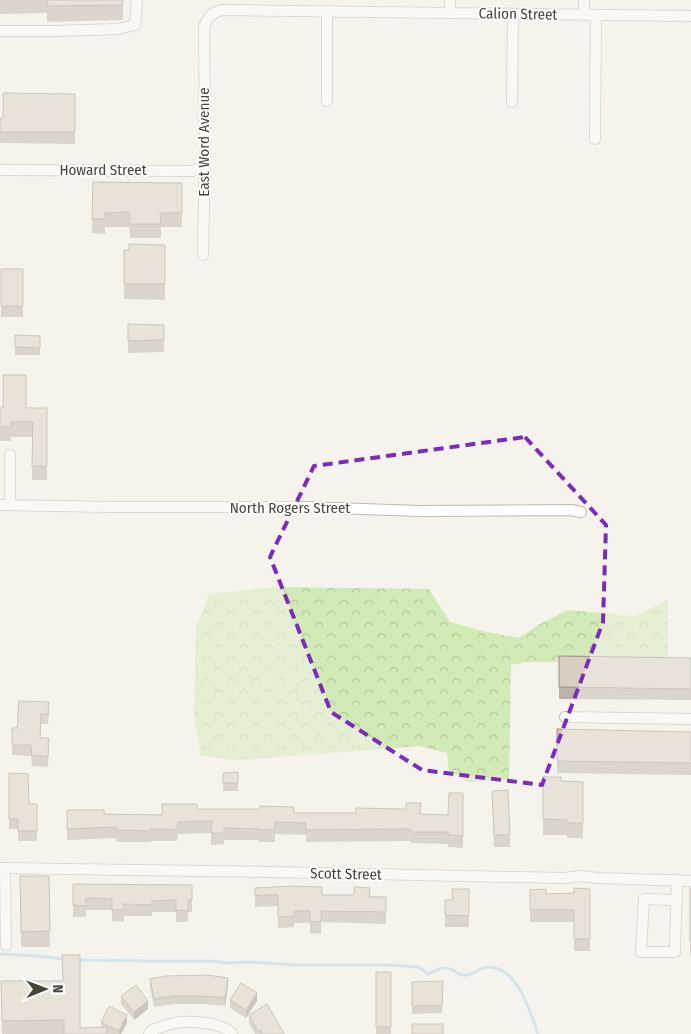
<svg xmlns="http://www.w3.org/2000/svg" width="691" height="1034" viewBox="0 0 691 1034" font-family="'Fira Sans Condensed',sans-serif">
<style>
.forest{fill:url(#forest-crowns)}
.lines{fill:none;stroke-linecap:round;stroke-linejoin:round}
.stream{stroke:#a9d4f2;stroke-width:3}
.minor-casing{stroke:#c2bbae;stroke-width:12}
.minor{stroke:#fff;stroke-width:10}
.wall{fill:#bab2a6}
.shaded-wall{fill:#979187}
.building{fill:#d8cfc1;stroke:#979187}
.marked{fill:none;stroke:#7b2cbf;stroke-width:4;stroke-dasharray:10 6;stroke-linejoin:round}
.labels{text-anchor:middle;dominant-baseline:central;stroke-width:4;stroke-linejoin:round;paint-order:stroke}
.street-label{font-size:15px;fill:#4b4439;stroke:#fff}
</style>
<defs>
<pattern id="forest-crowns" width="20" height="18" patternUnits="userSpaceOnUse" patternTransform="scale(1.25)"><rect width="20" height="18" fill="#d2eab5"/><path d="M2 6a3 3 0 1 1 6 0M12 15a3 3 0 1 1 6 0" fill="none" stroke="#b6ca9c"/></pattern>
</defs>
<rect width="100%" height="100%" fill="#f6f3ec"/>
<path class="forest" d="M276,587L429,589L450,622L482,631L519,638L538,625L568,610L634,616L668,600V661L526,662L511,665L509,779L470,783L449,772L447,753L419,746L241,760L201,756L194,719L196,628L209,594Z"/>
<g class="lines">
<path class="stream" d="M0,954L37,956L65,959
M76,960L149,961H211L228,963L250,962L293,965H389L419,967L428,974C435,971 442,966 450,969C457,971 459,977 467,975C475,974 480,967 488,967C518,967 530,1012 538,1034"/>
<g class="minor-casing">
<path id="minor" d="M327,11V101
M450,13V0
M584,15V0
M0,31H54L118,29L135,25L137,0
M512,102L513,14
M595,139L596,15
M0,170L193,171L205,165
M203,255L205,152L204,27C208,17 210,14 221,10L691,16
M10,504V455
M0,505L112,507H307L419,511L571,510L581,512
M565,717L691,719
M0,868C188,871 377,873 565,878L580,876L598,878L691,881
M5,868L6,945
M676,900L644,899L641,952H675L677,880
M149,1034L152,1030C162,1027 173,1022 183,1022C195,1021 224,1023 232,1034"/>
</g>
<use href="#minor" class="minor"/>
</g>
<path class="wall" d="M0,0H123V20L47,22V13L0,14Z
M75,94V144L0,143V118H3Z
M93,182L182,183V227H161V238H130L129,227H105V234L92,233Z
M165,245V300L124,299V250Z
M1,269H23V317H1Z
M128,324L164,325V352L128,353Z
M15,335L40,336V355H15Z
M0,408H47V480H32V437H11V441H0Z
M559,656L691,658V700L559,699Z
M19,701L49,712L48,724H41L40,738H49L48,767L32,766L31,756L12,755V728H17Z
M557,729L691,732V775L557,773Z
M238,772V791H223V773Z
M9,773L29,804H37V841H18V829H9Z
M543,777L561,781L583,782V838H567V835H543Z
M492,791L510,835V847H494Z
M463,793V848L448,847V844L411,843V841L306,842V835L275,834V842H259V840H224V844L211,845V833L178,834L177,841H151V842H116V838L67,840V810L104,814L162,815L197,809L294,813L448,815Z
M20,876H49L50,947H21Z
M73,884L192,885V912H188V922H176V912H152V916H124V922L112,921V910H86V917H73Z
M255,888L322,895L386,897V924L321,922V934L310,933V923H294V927L278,928V906L255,907Z
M690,888H691V956H690Z
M469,889V927H445V900H452Z
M590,889V951H574V922H530V890L546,894L574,893Z
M376,972H391V1034H376Z
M150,979L228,986L225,1006L205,1004H174L154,1007L150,987Z
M1,981L80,1028L101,1027V1022L127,1023L121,1034H109L107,1033V1034H2Z
M443,981L442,1013L412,1014V982Z
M121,996L148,1009L134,1020L121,1004Z
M230,1000L257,1001L246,1018L230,1008Z
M249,1015L284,1034H255L249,1023Z"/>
<path class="shaded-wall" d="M228,978V986L225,1006V998Z
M257,993V1001L246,1018V1010Z
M148,1001V1009L134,1020V1012Z
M127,1015V1023L121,1034H119V1031Z"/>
<path class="building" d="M47,0H123V5L47,6Z
M3,93L75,94V132H0V118H3Z
M93,182L182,183V213H160L161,224H130L129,212L105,213V219H92Z
M129,244L165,245V284H124V250H129Z
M1,269H23V306H1Z
M128,324L164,325V340L128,341Z
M15,335L40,336V348L15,347Z
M3,375H26V408H47V466H32L33,422H11V427H0V408H3Z
M559,656L691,658V689L559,687Z
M19,701L49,702L48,714H41L40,738H49L48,756H32L31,745H12V728H17Z
M557,729L691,732V763L557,761Z
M238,772V783H223V773Z
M9,773L28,774L29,804H37V831H18V819H9Z
M543,777H561V781L583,782V823H567V820L543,819Z
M508,790L510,835H494L492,791Z
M449,793H463V836L448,835V832H411V829L306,830V823L275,822V830H259V829L224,828V833H211L212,821L178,822L177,830L151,829V831L116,830V827L67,829V810H104V814L162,815V804H197V809H260V806L294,807V813H356V808L406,809V803H421L420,814L448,815Z
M20,876H49L50,931L21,932Z
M73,884L192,885V900H188V911L176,910V900L152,901V905L123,904L124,910H112V899L86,898V906L73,905Z
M292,886L322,887V895H354V887L370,888L369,897H386V912L321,911V922L310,921V911H294V916L278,917V895H255V888Z
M574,888L590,889V939H574V910H530V890L546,889V894L574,893Z
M690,888H691V941H690Z
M452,889H469V916L445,915V900H453Z
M62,955H80V1028L107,1027V1034H64V1020L2,1021L1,981H63Z
M376,972H391V1027H376Z
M208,975L228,978L225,998L205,996H174L154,999L150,979L166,976Z
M443,981L442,1006H412V982Z
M241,983L257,993L246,1010L230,1000Z
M136,985L148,1001L134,1012L121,996Z
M267,1004L283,1032L284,1034H262L261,1030L258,1031L249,1015Z
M109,1006L127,1015L119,1031L101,1022Z
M412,1024H443V1034H412Z"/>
<path d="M0 0H691V1034H0ZM525,437L606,525L603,622L542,785L422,770L331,712L270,557L314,466Z" fill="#f6f3ec" fill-opacity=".55" fill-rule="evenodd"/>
<path class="marked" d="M525,437L606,525L603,622L542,785L422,770L331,712L270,557L314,466Z"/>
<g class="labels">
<g class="street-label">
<text transform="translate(518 14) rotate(1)">Calion Street</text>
<text transform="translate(204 142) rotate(-90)">East Word Avenue</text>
<text x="103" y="170">Howard Street</text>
<text x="290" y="508">North Rogers Street</text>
<text transform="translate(346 874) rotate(1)">Scott Street</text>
</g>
</g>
<g transform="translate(45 989) rotate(89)" stroke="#ffffff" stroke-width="4" paint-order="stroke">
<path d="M0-4L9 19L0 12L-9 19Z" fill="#4b4439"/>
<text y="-8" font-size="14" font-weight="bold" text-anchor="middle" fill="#4b4439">N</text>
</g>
</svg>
